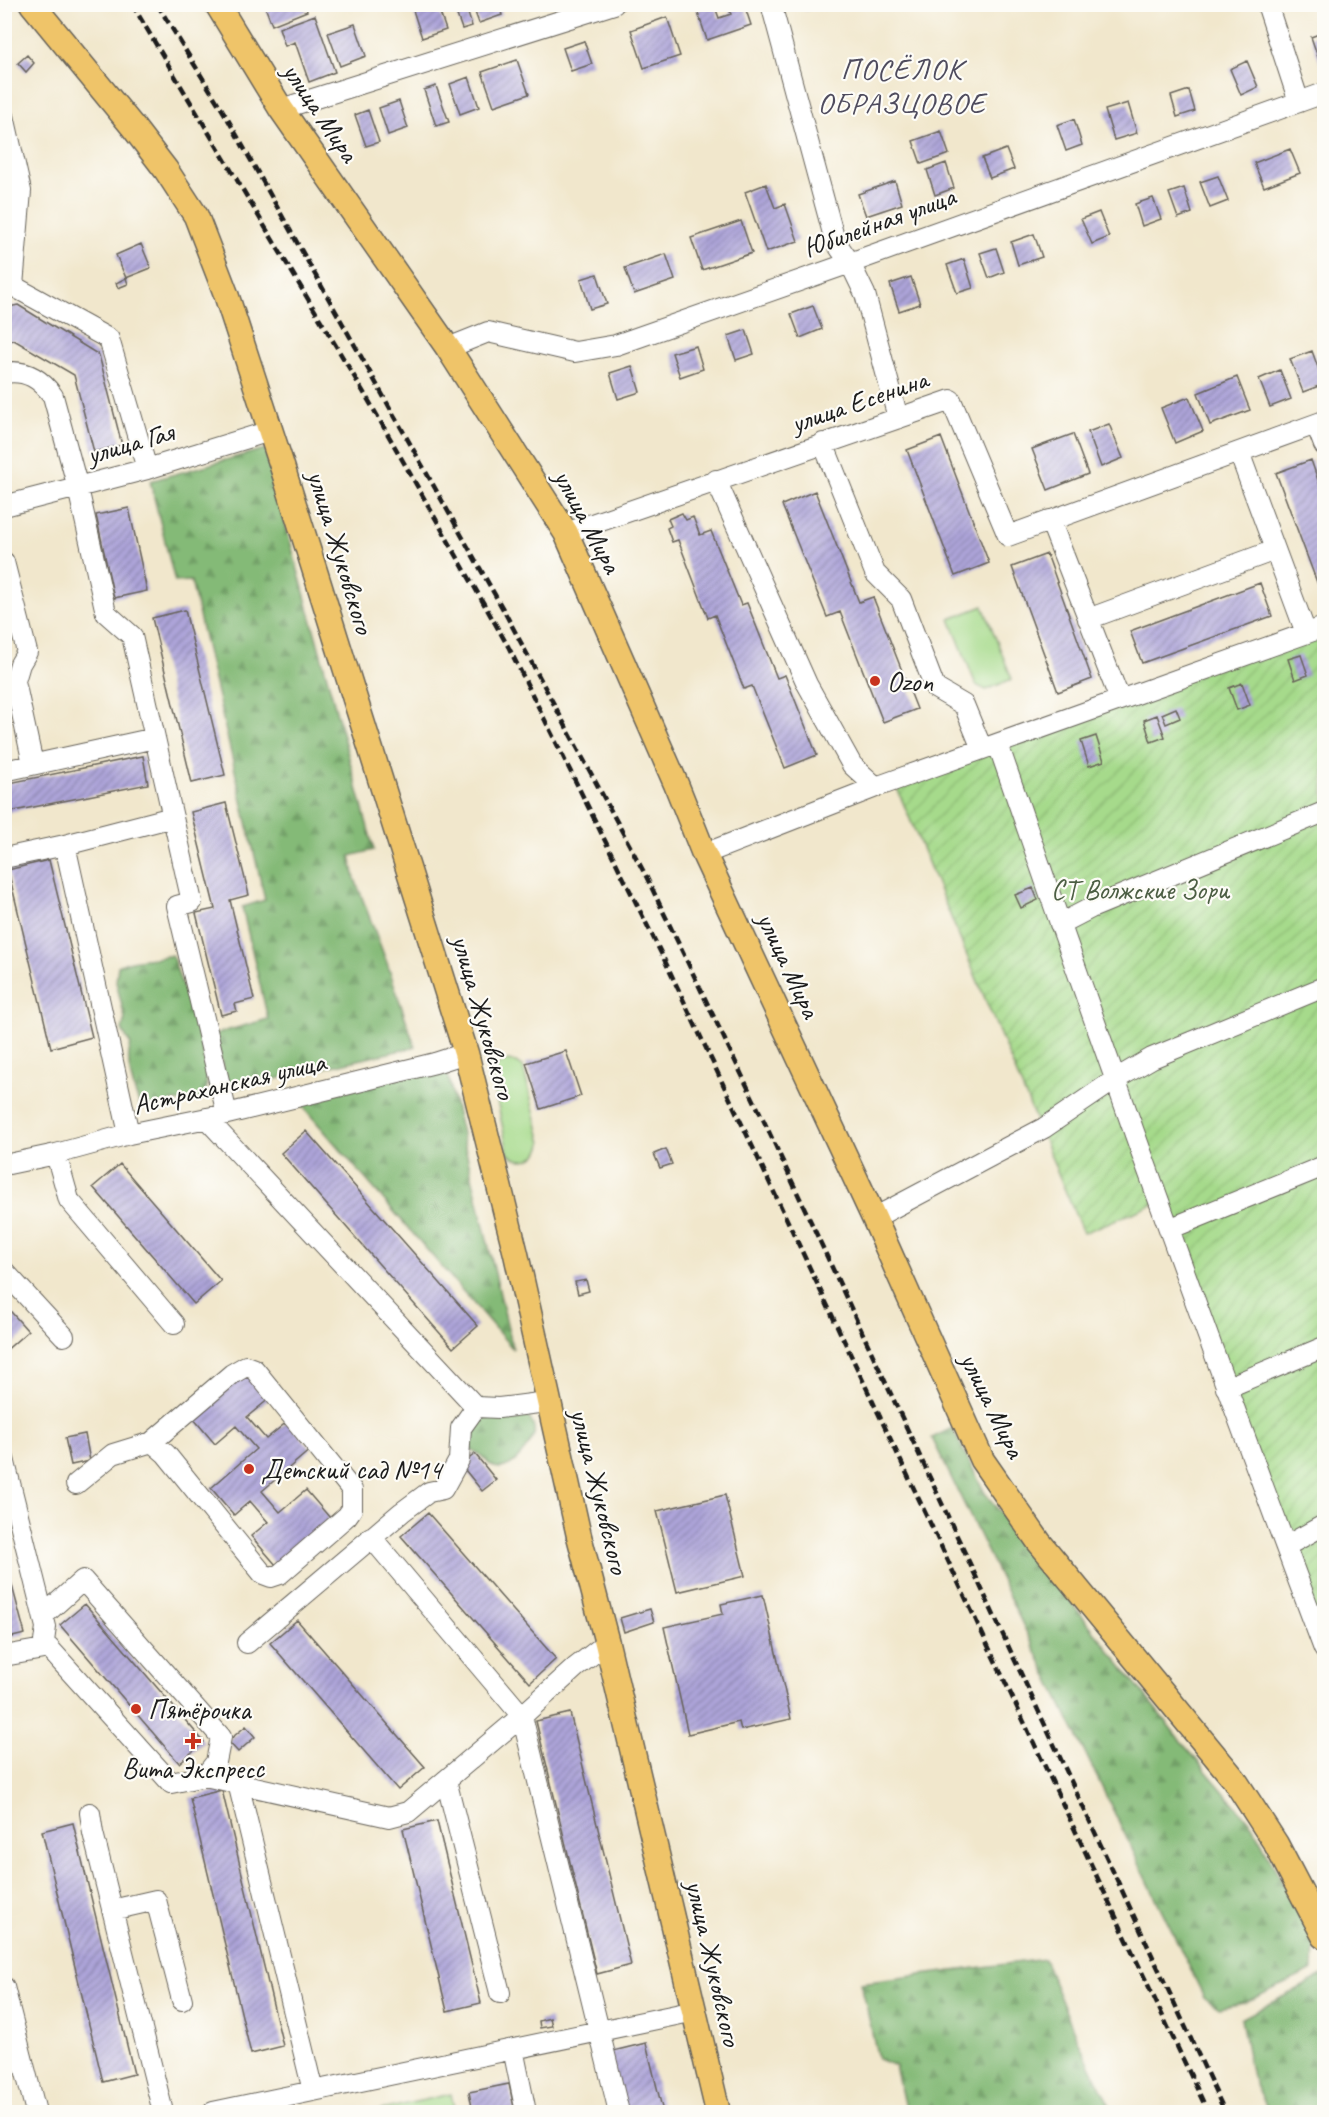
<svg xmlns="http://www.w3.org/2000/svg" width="1329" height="2117" viewBox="0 0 1329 2117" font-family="Caveat,sans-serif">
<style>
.green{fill:#a6da8b;stroke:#617b54;stroke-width:1.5}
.forest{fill:url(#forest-firs);stroke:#506b4a;stroke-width:1.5}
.garden{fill:url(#garden-furrows);stroke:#617b54;stroke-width:1.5}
.building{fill:url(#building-hatch)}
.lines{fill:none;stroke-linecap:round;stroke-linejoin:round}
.minor-casing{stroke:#67635a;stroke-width:22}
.major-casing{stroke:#67635a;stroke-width:27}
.minor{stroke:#fff;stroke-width:20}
.major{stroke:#efc469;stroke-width:24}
.rail{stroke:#1c1c1c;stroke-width:4.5;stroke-dasharray:9 4.5;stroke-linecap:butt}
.poi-dot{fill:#c8321e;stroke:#fdfcf7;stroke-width:2}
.labels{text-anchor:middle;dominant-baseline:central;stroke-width:4.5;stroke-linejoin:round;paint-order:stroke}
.street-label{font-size:28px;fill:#1c1c1c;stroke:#fdfcf7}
.poi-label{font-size:28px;fill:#1c1c1c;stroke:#fdfcf7;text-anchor:start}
.park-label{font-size:28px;fill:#4c5e43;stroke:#fdfcf7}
.neighbourhood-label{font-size:30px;letter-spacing:1.5px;fill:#4f4c5e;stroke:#fdfcf7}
</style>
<defs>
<pattern id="forest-firs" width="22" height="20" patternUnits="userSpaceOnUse" patternTransform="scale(1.5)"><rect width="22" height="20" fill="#84ba77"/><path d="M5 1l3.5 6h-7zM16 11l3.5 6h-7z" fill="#719f66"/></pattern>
<pattern id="garden-furrows" width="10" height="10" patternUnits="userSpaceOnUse" patternTransform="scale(1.5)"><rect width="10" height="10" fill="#a6da8b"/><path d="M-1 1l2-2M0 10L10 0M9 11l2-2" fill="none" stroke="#8eba77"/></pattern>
<pattern id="building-hatch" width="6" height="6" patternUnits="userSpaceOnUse" patternTransform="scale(1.5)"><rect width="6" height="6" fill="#ada4d9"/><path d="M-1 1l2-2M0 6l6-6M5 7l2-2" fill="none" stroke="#8c85af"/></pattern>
</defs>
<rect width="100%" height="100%" fill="#fdfcf7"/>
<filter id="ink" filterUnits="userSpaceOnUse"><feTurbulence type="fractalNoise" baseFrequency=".0167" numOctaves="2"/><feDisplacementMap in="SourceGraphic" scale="12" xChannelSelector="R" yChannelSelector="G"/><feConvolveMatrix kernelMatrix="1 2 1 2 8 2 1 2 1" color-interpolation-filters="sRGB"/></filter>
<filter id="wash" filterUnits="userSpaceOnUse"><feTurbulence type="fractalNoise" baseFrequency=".008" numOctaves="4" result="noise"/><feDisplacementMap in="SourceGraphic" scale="24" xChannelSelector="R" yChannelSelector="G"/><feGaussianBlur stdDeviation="1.35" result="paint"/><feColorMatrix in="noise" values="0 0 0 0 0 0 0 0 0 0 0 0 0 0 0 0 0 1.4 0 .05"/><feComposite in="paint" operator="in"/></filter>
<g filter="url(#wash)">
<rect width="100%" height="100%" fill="#f1e7cc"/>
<path class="green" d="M983,606L1012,679L986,690L976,685L950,619Z
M507,1061L516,1062L523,1067L542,1143C540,1160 519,1166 508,1153L492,1077C491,1068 499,1063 507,1061Z
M451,2094L455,2112H372Z"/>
<path class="forest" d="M265,449L374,850L350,856L355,879L387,963L415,1047L228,1090L215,1034L268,1019L242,907L265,900L191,581L175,582L150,481Z
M172,955L196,1028L207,1067L206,1097L186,1102L174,1101L152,1109L141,1108C134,1092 124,1061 131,1045L122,1030L125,1018L116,982L118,966C135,957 153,960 172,955Z
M446,1067L513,1349L298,1101Z
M524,1412C542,1431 534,1439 520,1456C515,1462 509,1467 500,1468C488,1468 486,1458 478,1453C473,1451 469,1450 465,1447L466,1424L478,1416Z
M952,1428L985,1493L1184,1745L1252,1825L1314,1942L1313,1970L1244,2003L1218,2008L1204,1997L932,1438Z
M1044,1959L1078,2041L1113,2112H906L895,2066L878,2059L861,1983Z
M1322,1976L1324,1981V2112H1269L1252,2077L1241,2019Z"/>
<path class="garden" d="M1324,627V1649L1159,1202L1083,1233L894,781Z"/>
<g id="blocks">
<path class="building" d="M264,4H305L307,11L272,25Z
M411,4H437L446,30L422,38Z
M453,4H465L472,26L462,29Z
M472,4H499L502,15L479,23Z
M714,4L719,18L731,14L727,4H744L751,25L707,40L697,10Z
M803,4H821V5L805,11Z
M315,15L335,72L309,82L295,42L285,46L279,28Z
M667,17L680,56L644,68L631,30Z
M355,24L366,56L340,66L328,33Z
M1324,32V61L1320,63L1311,37Z
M584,41L592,64L571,71L563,48Z
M27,55L34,63L26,72L18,63Z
M517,60L529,94L494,106L482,72Z
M1247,61L1258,87L1241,95L1230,69Z
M469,77L479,107L460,114L450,84Z
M436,86L449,122L436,126L424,90Z
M1189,90L1195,111L1177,117L1171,96Z
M399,101L408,128L388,135L379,108Z
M1128,103L1137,133L1114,140L1105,110Z
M368,110L379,142L366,146L355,115Z
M1074,119L1082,145L1066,151L1057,125Z
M941,131L949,154L921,164L913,141Z
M1006,149L1014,169L990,178L982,158Z
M1290,149L1300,173L1264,187L1254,163Z
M946,163L954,188L935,195L927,170Z
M1218,176L1228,201L1210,208L1200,182Z
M895,181L902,204L866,216L858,194Z
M766,184L775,208L785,204L798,241L766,252L745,192Z
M1184,188L1192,213L1178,218L1169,193Z
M1153,198L1161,219L1142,226L1135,204Z
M1099,212L1109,237L1092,244L1081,219Z
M741,221L752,253L702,270L691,238Z
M1034,234L1042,257L1018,265L1011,242Z
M141,244L151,268L126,278L128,284L118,288L116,283L126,278L116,255Z
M996,248L1004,272L989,278L980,253Z
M666,254L675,280L634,294L625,268Z
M964,259L973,288L957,293L947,265Z
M597,274L607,304L590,309L581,279Z
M911,277L920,304L899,311L890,284Z
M18,305L99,355L122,445L94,452L74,375L14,340L4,342V308Z
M813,306L822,329L800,338L791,314Z
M746,330L754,354L736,360L728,336Z
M696,346L703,369L680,377L672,353Z
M1312,351L1324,384L1303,392L1290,359Z
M632,366L640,392L618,399L610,373Z
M1280,370L1291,399L1270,407L1259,379Z
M1237,377L1250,410L1210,425L1198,393Z
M1189,397L1203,431L1175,443L1161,408Z
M1109,424L1123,458L1101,467L1088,432Z
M1073,434L1088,474L1048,490L1032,449Z
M941,437L989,563L955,576L907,450Z
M1311,460L1324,497V601L1276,473Z
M815,491L859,602L873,597L917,709L883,722L840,612L827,617L782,505Z
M129,508L147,591L114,598L96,515Z
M682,513L686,520L693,517L700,535L711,531L741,605L747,603L777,678L785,675L817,755L785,768L752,686L744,689L715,615L708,618L678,540L672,542L667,528L671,526L668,519Z
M1047,554L1092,679L1058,692L1012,567Z
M1260,583L1272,616L1142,663L1130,631Z
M185,610L225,775L192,783L152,618Z
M1301,655L1308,675L1295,680L1288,659Z
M1242,683L1250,705L1237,710L1229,688Z
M1176,708L1180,718L1166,724L1162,714Z
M1157,715L1165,737L1151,742L1144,720Z
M4,729L10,753L4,754Z
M1096,736L1104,761L1089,766L1081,741Z
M143,756L148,784L4,813V784Z
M226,803L249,895L230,900L254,999L235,1004L237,1011L221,1015L196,913L215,909L191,812Z
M49,860L92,1037L51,1048L8,870Z
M1033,888L1038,900L1021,908L1015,895Z
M566,1051L581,1096L541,1109L526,1063Z
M306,1131L478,1326L453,1348L281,1153Z
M666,1149L672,1164L660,1168L654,1154Z
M120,1164L221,1281L194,1304L93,1187Z
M586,1280L589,1291L578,1294L575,1282Z
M4,1304L28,1331L4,1352Z
M247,1371L270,1398L247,1417L266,1439L288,1421L311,1449L262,1491L280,1512L306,1490L330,1518L276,1565L251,1536L268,1522L250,1501L234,1515L211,1488L256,1449L236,1426L215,1444L193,1418Z
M85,1434L90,1461L71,1465L65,1438Z
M475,1454L496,1480L482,1491L461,1465Z
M725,1495L745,1576L677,1592L657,1511Z
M428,1513L556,1659L530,1683L401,1536Z
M4,1556L25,1634L4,1639Z
M763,1595L791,1719L741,1730L739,1722L688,1734L664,1627L723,1614L721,1604Z
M85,1604L204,1742L179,1763L60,1625Z
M650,1609L654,1622L624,1632L620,1618Z
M297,1620L425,1767L398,1790L270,1643Z
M570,1713L631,1965L597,1974L536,1721Z
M246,1726L255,1737L238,1752L228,1741Z
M222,1790L283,2046L251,2054L190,1798Z
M437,1821L481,2003L447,2011L403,1829Z
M73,1823L134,2074L103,2082L42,1831Z
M550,2018L552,2026L540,2028L539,2021Z
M646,2043L663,2112H624L609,2052Z
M509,2084L515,2112H473L469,2092Z"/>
</g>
</g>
<g filter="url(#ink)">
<use href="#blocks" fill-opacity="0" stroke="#67635a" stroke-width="1.5"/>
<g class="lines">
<g class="minor-casing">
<path id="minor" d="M771,4L835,241L850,263L865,294L898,418
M1267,4L1299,102
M281,109L614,4
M4,116L21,191L13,286
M4,287L13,286L109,339L147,469
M448,348L488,332L575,352L616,345L850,263L1324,93
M4,373C26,369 41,379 53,396L78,488L106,613L132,636L192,902L177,906L227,1114
M1316,424L1324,445
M823,443L875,573L901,599L935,688L964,705L982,749
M1239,452L1306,633
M716,480L807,684L852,765L876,787
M4,506L147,469L270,431
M1050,520L1120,700
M566,533L951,400L1008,536L1324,421
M4,562L27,652L20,664L15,681L33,764
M1088,619L1275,550
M998,744C1102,1047 1211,1349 1324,1649
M4,771L155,738
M704,854L876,787L1324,627
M4,858L65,845
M1060,924L1091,908L1324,812
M206,1118L476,1407L499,1408L547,1402
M129,1134L65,845L173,817
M56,1154L69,1200L174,1324
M4,1165L56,1154L129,1134L227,1114L435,1063L466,1053
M874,1218L1044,1128L1116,1079L1152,1058L1324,987
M1169,1229L1324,1166
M4,1271L64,1336
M1226,1388L1324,1347
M4,1459L46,1627L43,1649
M76,1484L113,1454L152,1442L166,1454L263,1574L271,1577L280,1574L347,1516L352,1509V1490L254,1369L246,1366L232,1374L152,1442
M371,1537L522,1716L619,2112
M1286,1546L1324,1525
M44,1615L83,1580L221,1737L216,1762L205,1776
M247,1643L402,1512L429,1492L443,1489L459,1460L461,1428L476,1407
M4,1656L49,1648L171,1783L205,1776L389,1817L408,1812L522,1716L576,1667L607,1643
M446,1780L500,1993
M238,1783L313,2091
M90,1813L93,1833L163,2112
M112,1910L156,1900L182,2000
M4,1987L36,2112
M513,2049L526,2112
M213,2112L695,2011"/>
</g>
<g class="major-casing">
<path id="major" d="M32,4L133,127L166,170L196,216L226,294L281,463L466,1053L516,1254L579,1536L607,1643L718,2112
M217,4L281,109L448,348L566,533L676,784L704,854L874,1218L982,1460L1039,1542L1234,1779L1276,1844L1324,1936"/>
</g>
<use href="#minor" class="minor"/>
<use href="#major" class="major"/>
<path class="rail" d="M132,4L370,403L509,648L664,959L1208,2112
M157,4L226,116L504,611L646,876L763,1119L1225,2112"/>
</g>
</g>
<g class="poi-dot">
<circle cx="875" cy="681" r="6"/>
<circle cx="249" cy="1469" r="6"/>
<circle cx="136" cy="1709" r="6"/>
<path d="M190 1732h6v6h6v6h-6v6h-6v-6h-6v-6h6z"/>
</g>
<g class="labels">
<g class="street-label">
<text transform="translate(321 112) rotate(56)">улица Мира</text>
<text transform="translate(879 222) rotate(-20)">Юбилейная улица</text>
<text transform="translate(859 401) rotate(-19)">улица Есенина</text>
<text transform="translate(130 443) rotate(-16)">улица Гая</text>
<text transform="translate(588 521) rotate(62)">улица Мира</text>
<text transform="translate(341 552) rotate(73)">улица Жуковского</text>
<text transform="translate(789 965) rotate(65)">улица Мира</text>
<text transform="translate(484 1017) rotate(74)">улица Жуковского</text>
<text transform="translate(229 1083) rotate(-13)">Астраханская улица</text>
<text transform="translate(993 1405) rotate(64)">улица Мира</text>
<text transform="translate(600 1491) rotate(76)">улица Жуковского</text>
<text transform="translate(714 1963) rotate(77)">улица Жуковского</text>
</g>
<g class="poi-label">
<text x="887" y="681">Ozon</text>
<text x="261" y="1469">Детский сад №14</text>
<text x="148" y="1709">Пятёрочка</text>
<text x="193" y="1768" text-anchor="middle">Вита Экспресс</text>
</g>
<g class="park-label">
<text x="1140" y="889">СТ Волжские Зори</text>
</g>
<g class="neighbourhood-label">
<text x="902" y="69">ПОСЁЛОК<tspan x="902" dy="34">ОБРАЗЦОВОЕ</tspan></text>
</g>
</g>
<rect width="1329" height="2117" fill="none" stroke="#fdfcf7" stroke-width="24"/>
</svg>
